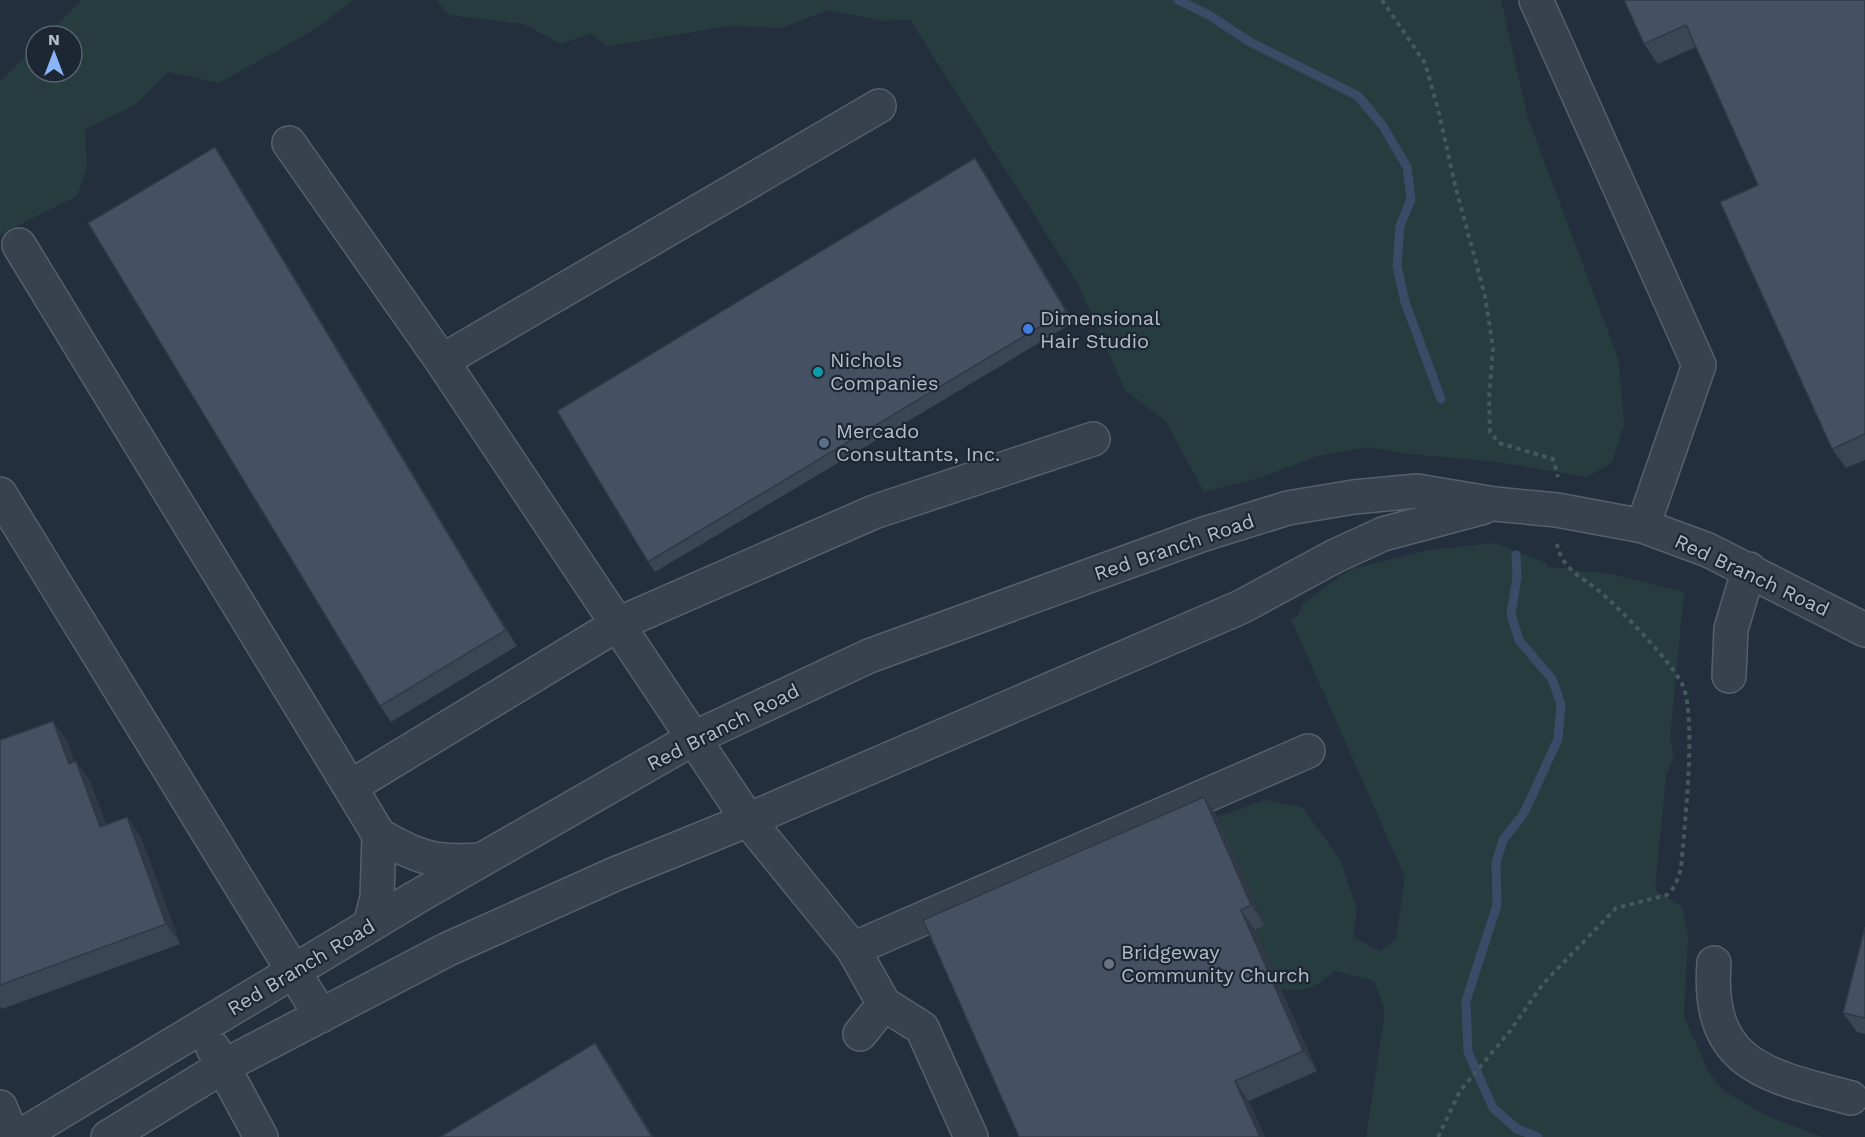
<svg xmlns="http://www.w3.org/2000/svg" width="1865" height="1137" viewBox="0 0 1865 1137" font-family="'Work Sans',sans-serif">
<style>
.green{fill:#263c3f}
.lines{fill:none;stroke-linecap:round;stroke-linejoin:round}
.stream{stroke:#394c67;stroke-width:9}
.minor-casing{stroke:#565f6c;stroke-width:36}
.path{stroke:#44595c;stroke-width:4;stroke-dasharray:4.5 4.5;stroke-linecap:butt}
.minor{stroke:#38414e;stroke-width:33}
.wall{fill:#3b4654}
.shaded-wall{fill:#303945}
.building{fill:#455162;stroke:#303945;stroke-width:1.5}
.shop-dot{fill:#3f7fe0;stroke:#1d2633;stroke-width:2}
.culture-dot{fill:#0f9aa8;stroke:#1d2633;stroke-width:2}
.service-dot{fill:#5c6f8a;stroke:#1d2633;stroke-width:2}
.worship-dot{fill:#6b7280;stroke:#1d2633;stroke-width:2}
.labels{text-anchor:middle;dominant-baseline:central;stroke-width:4.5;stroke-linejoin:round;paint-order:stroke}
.poi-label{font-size:20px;fill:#b4bcc9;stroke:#1d2633;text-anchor:start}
.street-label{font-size:20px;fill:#b4bcc9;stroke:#1d2633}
</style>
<rect width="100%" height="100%" fill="#242f3e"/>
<path class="green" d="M82,0H353L319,27L219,83L168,72L134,106L85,129L87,167L77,196L0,235V82L36,46V72H72V36H46Z
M436,0H1501L1528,118L1619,361L1624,425L1612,463L1587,477L1497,462L1410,454L1368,447L1314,457L1263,477L1204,492L1166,422L1125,390L1078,284L910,20L884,21L828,10L781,28L728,26L606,47L591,33L561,44L523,24L449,15Z
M1495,543L1544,562L1550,567L1611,574L1684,592L1670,738L1674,756L1666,776L1655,890L1682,907L1688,936L1684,1016L1709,1073L1724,1091L1765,1115L1823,1137H1366L1384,1018V1008L1374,981L1335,971C1317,986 1305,994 1281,989L1255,930L1265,924L1217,817L1265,800L1302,807L1340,859L1357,909L1353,937L1380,951L1396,939L1405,877L1291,619L1298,616L1302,604L1349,570L1429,550Z"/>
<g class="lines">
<path class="stream" d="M1178,0L1209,15L1250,42L1358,96L1383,126L1407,167L1411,199L1400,226L1397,266L1405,302L1441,399
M1516,555L1517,577L1511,614L1519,640L1552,679L1561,704L1558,739L1524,813L1503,840L1496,863L1497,905L1466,1001L1468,1052L1493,1108L1517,1129L1538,1137"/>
<g class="minor-casing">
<path id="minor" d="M1536,0L1699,365L1643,526
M289,143L442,361L748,820L853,949L884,1004L860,1034
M19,245L350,787L618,624L874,512L1093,439
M442,361L879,106
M0,494L321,1016
M1729,676L1731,629L1749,569
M350,787L379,835
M370,925L377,898L379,835C416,857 435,863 478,860
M853,949L1308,751
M1714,963C1706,1067 1769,1076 1851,1098
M884,1004L922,1028L971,1137
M213,1048L261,1137
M0,1107L13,1137
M19,1137L415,898L694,738L869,656L1204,534L1288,508L1354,497L1417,491L1495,504L1557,510L1643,526L1708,550L1865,630
M108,1137L224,1066L448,949L615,874L748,820L1241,607L1335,556L1383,534L1484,507"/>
</g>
<path class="path" d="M1382,0L1425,63L1438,109L1455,185L1485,296L1493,348L1489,398L1490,432L1499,443L1553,459L1558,477
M1438,1137L1460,1091L1510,1031L1543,984L1616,908L1667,895L1675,886L1681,869C1684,828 1697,721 1683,686C1674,664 1618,607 1598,590C1580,576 1562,569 1557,544"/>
<use href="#minor" class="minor"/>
</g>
<path class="wall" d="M1624,0H1865V460L1846,468L1832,449L1758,185L1696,47L1658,64L1644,44Z
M215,147L225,162L517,646L391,722L380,706Z
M975,158L982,168L1074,322L655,572L648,562Z
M53,721L67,741L74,762L90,781L106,824L127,817L141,837L180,944L2,1009L0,1007V740Z
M1204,797L1217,817L1265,925L1255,930L1317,1071L1249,1101L1019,1137Z
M1865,927V1034L1857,1032L1843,1013Z"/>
<path class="shaded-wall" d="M215,147L225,162L517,646L506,630Z
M975,158L982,168L1074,322L1066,311Z
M53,721L67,741L82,784L69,764Z
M76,761L90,781L114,846L100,827Z
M1204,797L1217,817L1265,925L1251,905Z
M127,817L141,837L180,944L166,924Z
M1241,910L1255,930L1317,1071L1303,1051Z
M595,1043L609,1063L654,1137H652Z
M1235,1081L1249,1101L1265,1137H1260Z"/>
<path class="building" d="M1624,0H1865V434L1832,449L1720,202L1758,185L1686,25L1644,44Z
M215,147L506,630L380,706L88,223Z
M975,158L1066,311L648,562L557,411Z
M53,721L69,764L76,761L100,827L127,817L166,924L0,985V740Z
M1204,797L1251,905L1241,910L1303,1051L1235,1081L1260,1137H1019L923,920Z
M1865,927V1018L1843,1013Z
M595,1043L652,1137H440Z"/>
<circle class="shop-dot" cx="1028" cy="329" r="6"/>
<circle class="culture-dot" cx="818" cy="372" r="6"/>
<circle class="service-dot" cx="824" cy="443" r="6"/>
<circle class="worship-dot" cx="1109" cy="964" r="6"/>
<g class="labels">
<g class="poi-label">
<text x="1040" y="318">Dimensional<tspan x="1040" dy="23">Hair Studio</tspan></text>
<text x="830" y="360">Nichols<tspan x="830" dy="23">Companies</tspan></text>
<text x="836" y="431">Mercado<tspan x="836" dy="23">Consultants, Inc.</tspan></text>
<text x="1121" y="952">Bridgeway<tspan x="1121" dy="23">Community Church</tspan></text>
</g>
<g class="street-label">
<text transform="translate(1174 547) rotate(-19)">Red Branch Road</text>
<text transform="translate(1752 575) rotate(25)">Red Branch Road</text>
<text transform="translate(723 727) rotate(-27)">Red Branch Road</text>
<text transform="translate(301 967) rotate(-31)">Red Branch Road</text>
</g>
</g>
<g transform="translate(54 54)"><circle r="28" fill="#1d2633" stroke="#59626f" stroke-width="1.5"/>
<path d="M0-4.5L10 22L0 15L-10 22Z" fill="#8ab4f8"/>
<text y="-9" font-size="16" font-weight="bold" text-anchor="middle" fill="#b4bcc9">N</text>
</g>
</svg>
